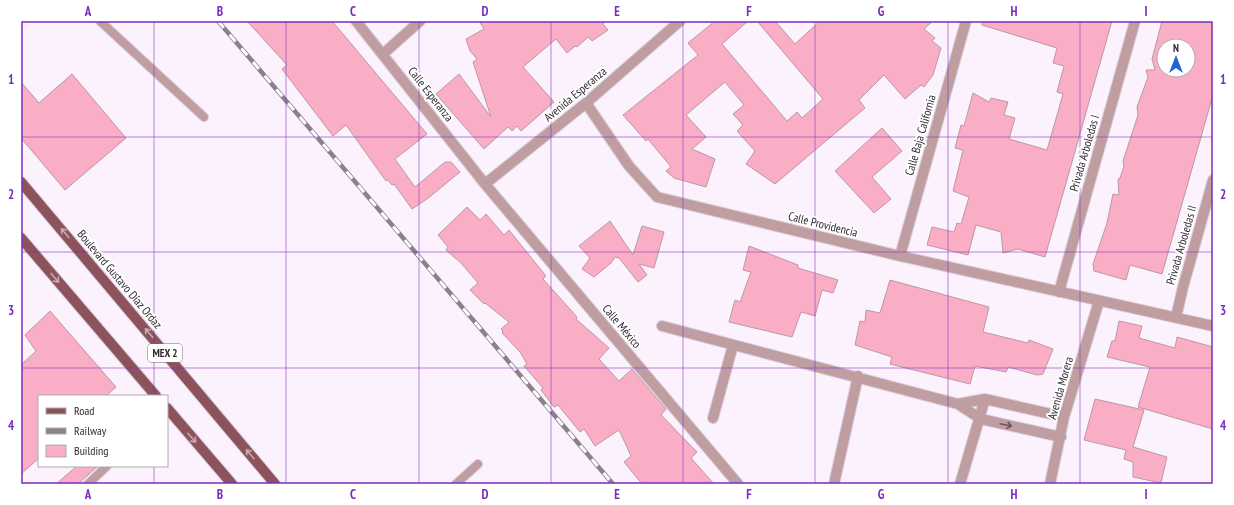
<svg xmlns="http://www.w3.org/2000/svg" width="1234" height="505" viewBox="0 0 1234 505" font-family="'PT Sans Narrow',sans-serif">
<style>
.building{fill:#faaec6;stroke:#bb98a2;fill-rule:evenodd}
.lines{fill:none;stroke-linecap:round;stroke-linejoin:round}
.lane-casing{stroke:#d8ced9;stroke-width:10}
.street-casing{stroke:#d8ced9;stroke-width:12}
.primary-casing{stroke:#d8ced9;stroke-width:12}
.lane{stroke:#c09da1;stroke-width:8}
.street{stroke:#c09da1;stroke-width:10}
.primary{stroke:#8d535c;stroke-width:10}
.rail-casing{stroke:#8a818b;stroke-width:4.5}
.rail{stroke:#fff;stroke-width:3;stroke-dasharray:9;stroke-linecap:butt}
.oneway{stroke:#c6a9ae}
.oneway2{stroke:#6b575f}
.grid{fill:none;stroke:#7b2cbf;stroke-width:1;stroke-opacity:0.55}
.labels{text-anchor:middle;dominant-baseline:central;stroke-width:4;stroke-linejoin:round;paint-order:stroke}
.shield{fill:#fff;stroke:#706970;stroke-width:1}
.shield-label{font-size:11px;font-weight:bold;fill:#322933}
.street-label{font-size:12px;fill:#322933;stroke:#fff}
.neatline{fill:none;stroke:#7b2cbf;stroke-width:1.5}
.grid-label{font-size:13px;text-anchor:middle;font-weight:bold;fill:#7b2cbf}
</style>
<rect width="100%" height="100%" fill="#fcf2fd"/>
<path class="building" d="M247,21H332L427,134L395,159L415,187L445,162H451L460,172L427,199L412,209L394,184L392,185L388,180L386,181L346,125L333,136L282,69L287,65Z
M479,21H605L603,24L608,30L592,41L588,37L577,47L575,46L567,53L556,39L523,67L554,102L521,131L517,126L512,131L508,127L484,149L436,94L459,74L491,117L473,62L477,59L470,51L466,39L484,29Z
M715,21H748L722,44L787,121L797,112L802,118L823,99L757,21H775L795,44L820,21H933L924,29L935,38L932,41L941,48L933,75L924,87L921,85L905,99L884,75L859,100L865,108L775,184L746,164L755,151L737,131L743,125L733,114L744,105L725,82L686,115L706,137L692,149L715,159L706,187L674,178L666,171L671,167L648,139L646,141L623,115L698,55L688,43Z
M982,21H1112L1045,257L1018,249L1003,253L1001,232L976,225L968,255L927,245L932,227L954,232L957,223L961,224L969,197L953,191L963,150L955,148L961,125L964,126L973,93L989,102L991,98L1008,102L1004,115L1015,118L1009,139L1047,150L1063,94L1057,92L1064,66L1053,63L1057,48L982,25Z
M1162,21H1213V95L1162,274L1130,265L1126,280L1094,271L1093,264L1107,223L1113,194L1119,195L1118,179L1120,178L1124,166L1123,161L1138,115L1137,107L1148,77L1146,70H1155L1152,59ZM1164,46H1188V70H1164Z
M72,74L126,138L65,190L21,138V82L39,103Z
M882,128L902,151L872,177L891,199L874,213L835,171Z
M467,207L480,220L486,214L504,235L509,230L546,276L543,279L577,317L576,319L609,348L599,359L619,381L632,369L666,409L661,415L697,452L691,458L714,484H642L624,462L631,456L619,430L595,446L584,429L580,432L558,405L554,407L541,390L543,388L524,366L527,364L520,352L502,333L503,331L501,329L509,322L485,303L484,304L470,290L478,283L461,263L446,250L448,247L438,235Z
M610,221L633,255L642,226L664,232L654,268L639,264L647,275L638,282L619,258L615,257L611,263L594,277L582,269L590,258L579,246Z
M749,246L798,265V268L838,280L833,293L822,290L815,316L801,312L792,337L729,322L735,300L740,302L751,272L743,270Z
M890,280L989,307L983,332L1028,343L1029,340L1053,349L1043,374L1037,375L1008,367L1006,372L975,366L970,384L890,364L892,357L855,345L860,321L865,322L866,310L880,313Z
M50,311L116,387L106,396H39V458L21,474V365L36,351L25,335Z
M1119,321L1142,326L1139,338L1175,348L1177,337L1213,347V429L1138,407L1150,367L1107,357L1112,341H1115Z
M1095,399L1144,410L1133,447L1167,457L1161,483L1133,477V462L1124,459L1126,450L1084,440Z
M77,466H98L78,484H56Z"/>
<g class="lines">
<g class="lane-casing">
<path id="lane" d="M100,21L204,117
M88,484L107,466
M456,484L478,464"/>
</g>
<g class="street-casing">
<path id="street" d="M356,21L485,184L738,484
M383,54L420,21
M586,103L629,166L657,197L900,256L1213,326
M485,184L586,103L680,21
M900,256L966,21
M1059,292L1135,21
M1176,317L1183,287L1213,180
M662,326L958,404L981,419L1061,437
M958,404L985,399L1064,417
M713,418L733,345
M834,484L858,376
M960,484L985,399
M1050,484L1064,417L1099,301"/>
</g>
<g class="primary-casing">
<path id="primary" d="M21,182L275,484
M21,238L156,396
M167,408L232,484"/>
</g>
<use href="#lane" class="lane"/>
<use href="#street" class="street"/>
<use href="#primary" class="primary"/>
<g class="rail-casing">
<path id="rail" d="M218,21L613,484"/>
</g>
<use href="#rail" class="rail"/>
</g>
<defs><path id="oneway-shaft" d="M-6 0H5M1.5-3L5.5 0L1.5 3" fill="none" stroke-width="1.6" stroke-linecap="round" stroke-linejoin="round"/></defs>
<g class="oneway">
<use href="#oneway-shaft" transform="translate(65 233) rotate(-130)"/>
<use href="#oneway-shaft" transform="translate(55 278) rotate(49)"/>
<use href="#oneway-shaft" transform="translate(149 333) rotate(-130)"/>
<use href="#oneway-shaft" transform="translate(192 438) rotate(49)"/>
<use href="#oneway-shaft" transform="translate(250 454) rotate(-130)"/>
</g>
<use class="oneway2" href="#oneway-shaft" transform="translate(1006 425) rotate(12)"/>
<path class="grid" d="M154,21V396M286,21V484M419,21V484M551,21V484M683,21V484M815,21V484M948,21V484M1080,21V484M21,137H1213M21,252H1213M21,368H1213M154,466V484"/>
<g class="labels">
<rect class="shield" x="148" y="344" width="34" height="18" rx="3"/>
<g class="shield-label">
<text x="165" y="353">MEX 2</text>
</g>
<g class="street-label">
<text transform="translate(431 94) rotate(52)">Calle Esperanza</text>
<text transform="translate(575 94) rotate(-40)">Avenida Esperanza</text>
<text transform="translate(920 135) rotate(-74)">Calle Baja California</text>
<text transform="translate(1084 153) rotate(-74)">Privada Arboledas I</text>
<text transform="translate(823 224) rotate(14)">Calle Providencia</text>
<text transform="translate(1181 245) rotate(-74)">Privada Arboledas II</text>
<text transform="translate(120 279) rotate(50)">Boulevard Gustavo Díaz Ordaz</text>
<text transform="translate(622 326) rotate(50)">Calle México</text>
<text transform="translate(1060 388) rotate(-74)">Avenida Morera</text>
</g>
</g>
<rect width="1234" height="505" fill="none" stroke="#ffffff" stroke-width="44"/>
<rect x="38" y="395" width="130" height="72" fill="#ffffff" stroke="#ada9ad"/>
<rect x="46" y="408" width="20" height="6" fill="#8d535c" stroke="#ada9ad"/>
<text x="74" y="415" font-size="12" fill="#322933">Road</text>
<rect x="46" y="428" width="20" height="6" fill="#8a818b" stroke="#ada9ad"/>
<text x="74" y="435" font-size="12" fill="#322933">Railway</text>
<rect x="46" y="445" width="20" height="12" fill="#faaec6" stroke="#ada9ad"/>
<text x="74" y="455" font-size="12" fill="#322933">Building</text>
<g transform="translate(1176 58)"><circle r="19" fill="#ffffff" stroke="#ada9ad"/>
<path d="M0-3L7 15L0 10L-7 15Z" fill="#1e66d2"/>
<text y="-6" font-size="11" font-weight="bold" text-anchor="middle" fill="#322933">N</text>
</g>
<rect x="22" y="22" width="1190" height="461" class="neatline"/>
<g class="grid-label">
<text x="88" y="16">A</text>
<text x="220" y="16">B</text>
<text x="353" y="16">C</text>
<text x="485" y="16">D</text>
<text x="617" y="16">E</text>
<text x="749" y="16">F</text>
<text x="881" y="16">G</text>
<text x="1014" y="16">H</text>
<text x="1146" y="16">I</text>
<text x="11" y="84">1</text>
<text x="1223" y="84">1</text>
<text x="11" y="199">2</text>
<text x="1223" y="199">2</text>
<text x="11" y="315">3</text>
<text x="1223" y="315">3</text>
<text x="11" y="430">4</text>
<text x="1223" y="430">4</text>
<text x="88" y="499">A</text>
<text x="220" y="499">B</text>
<text x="353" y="499">C</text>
<text x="485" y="499">D</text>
<text x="617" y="499">E</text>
<text x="749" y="499">F</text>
<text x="881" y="499">G</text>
<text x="1014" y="499">H</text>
<text x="1146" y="499">I</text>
</g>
</svg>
